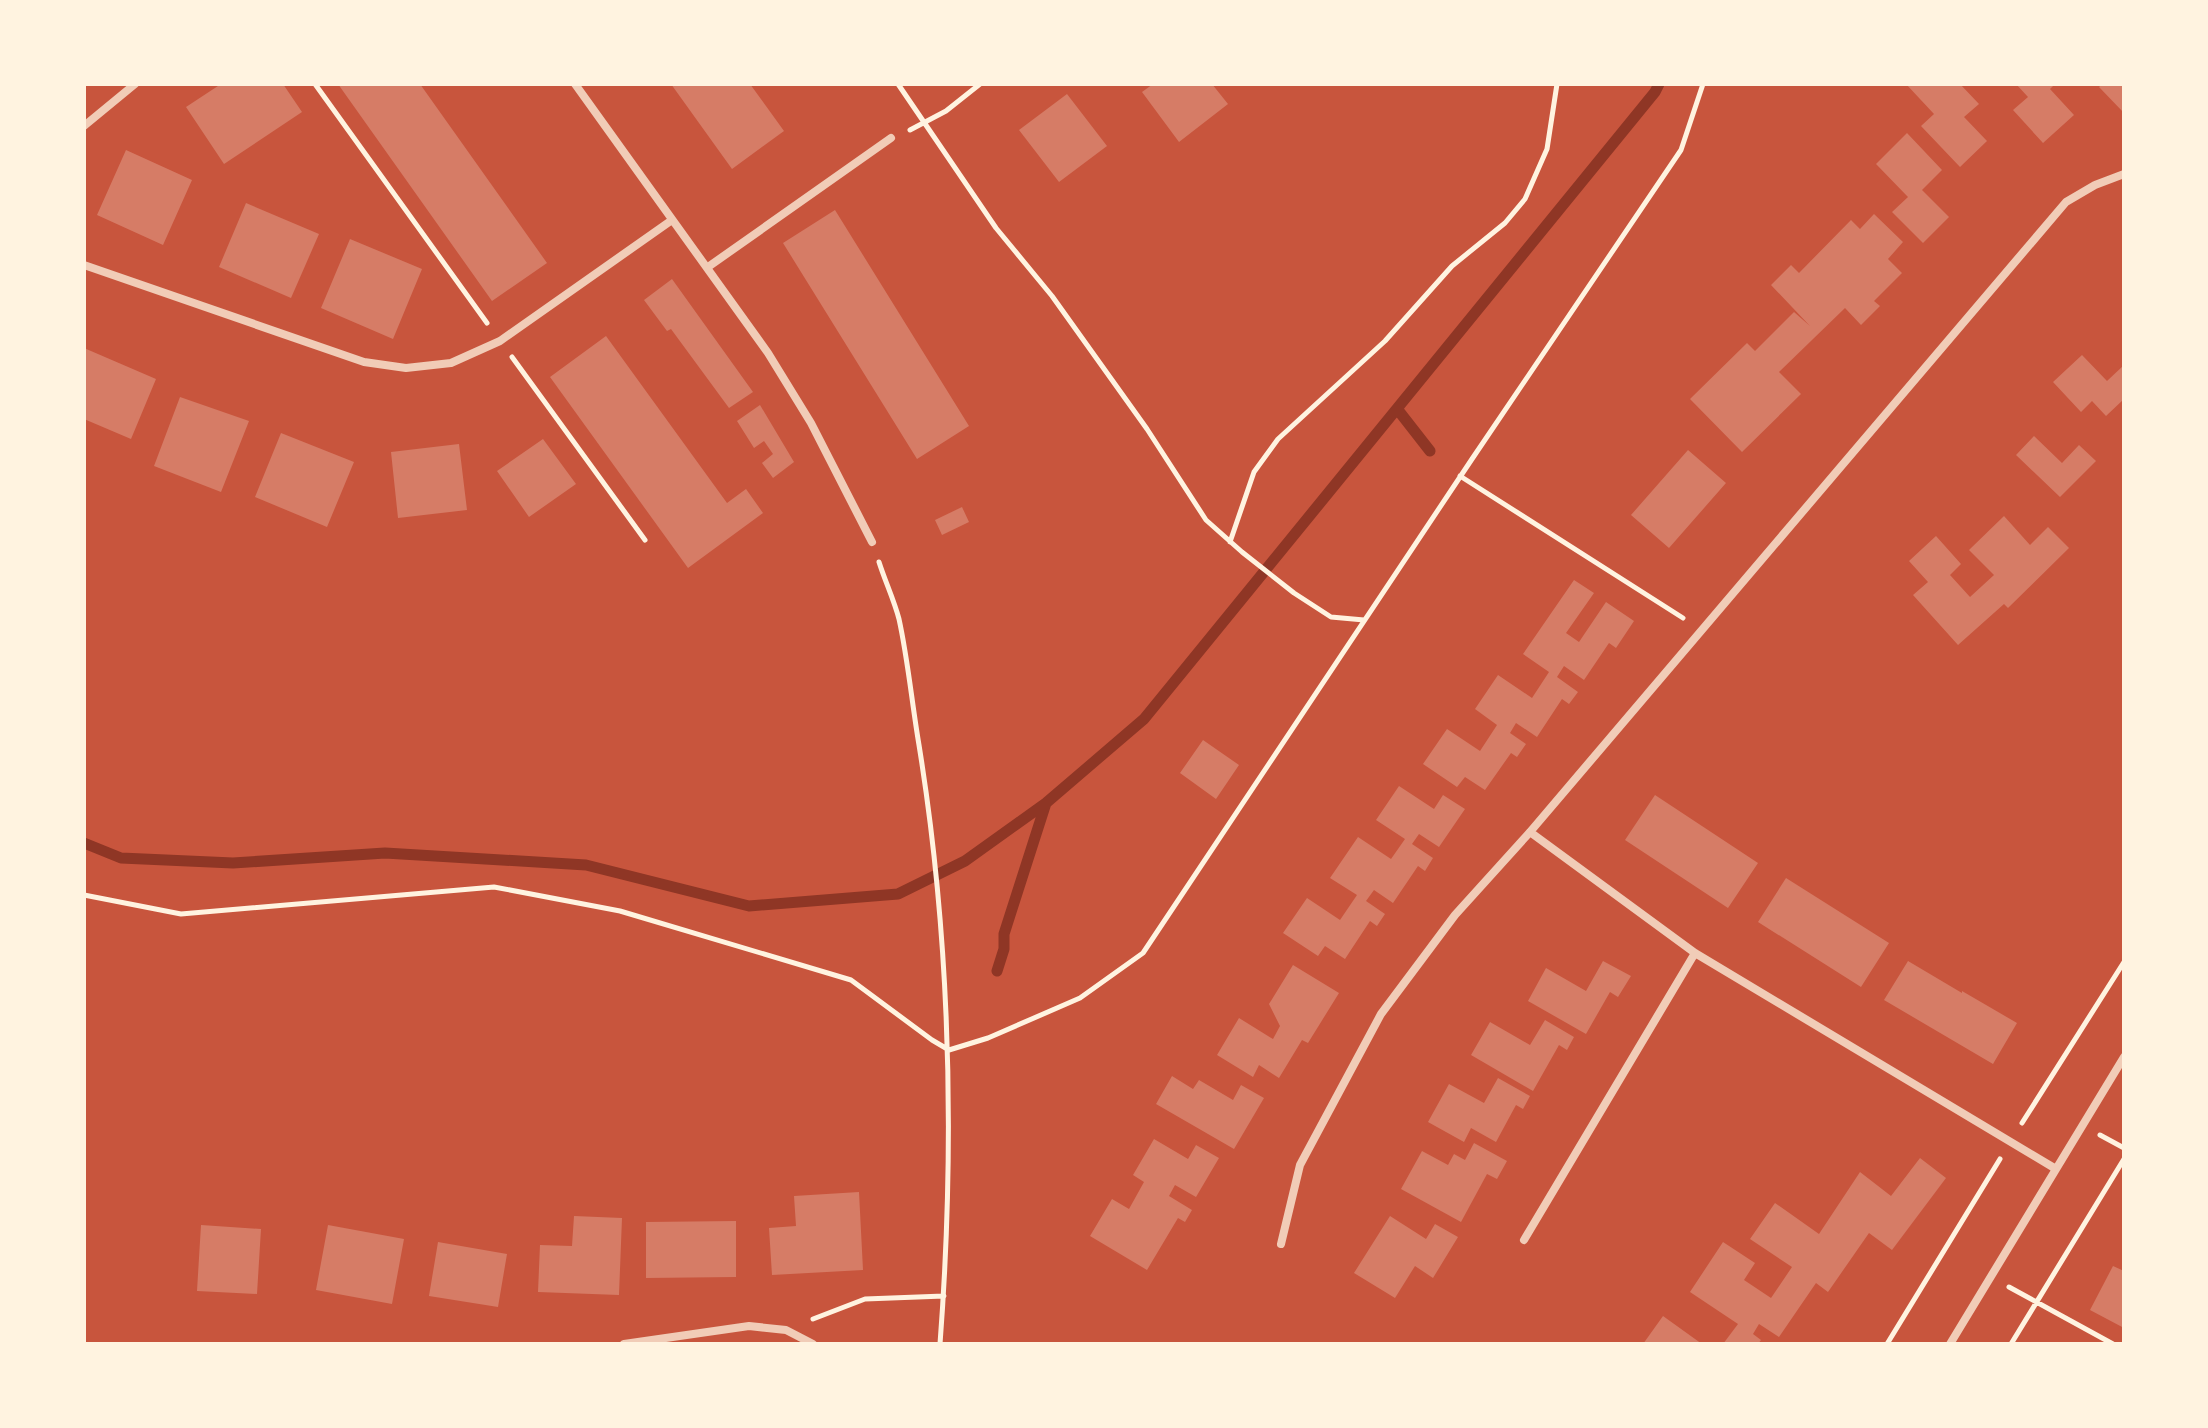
<svg xmlns="http://www.w3.org/2000/svg" width="2208" height="1428" viewBox="0 0 2208 1428" font-family="Spectral,serif">
<style>
.lines{fill:none;stroke-linecap:round;stroke-linejoin:round}
.stream{stroke:#8f3625;stroke-width:11}
.building{fill:#d67c66}
.path{stroke:#fff3e0;stroke-width:5}
.minor{stroke:#f1ccb7;stroke-width:8}
</style>
<rect width="100%" height="100%" fill="#c8553d"/>
<g class="lines">
<path class="stream" d="M1398,410L1430,451
M84,843L121,858L233,863L385,853L586,865L749,906L898,894L965,861L1046,803L1144,719L1655,92L1659,84
M997,971L1004,949V934L1046,803"/>
</g>
<path class="building" d="M221,84H283L302,112L224,164L186,107Z
M338,84H420L547,263L492,301Z
M671,84H750L784,131L732,169Z
M1153,84H1212L1228,104L1179,142L1142,92Z
M1906,84H1960L1979,104L1964,117L1987,141L1960,167L1921,126L1934,114Z
M2016,84H2055L2050,89L2074,115L2043,143L2013,110L2028,97Z
M2102,84H2124V113L2099,87Z
M1067,94L1107,146L1059,182L1019,130Z
M1907,133L1942,170L1922,190L1949,217L1923,243L1892,212L1908,197L1876,164Z
M126,150L192,180L163,245L97,215Z
M246,203L319,234L291,298L219,267Z
M835,210L969,426L917,459L783,243Z
M1874,214L1903,242L1888,259L1902,273L1874,301L1880,306L1861,325L1845,308L1779,372L1801,394L1742,452L1690,399L1747,343L1755,351L1794,312L1810,326L1771,285L1791,265L1799,273L1851,220L1860,229Z
M350,239L422,269L393,339L321,308Z
M672,279L753,392L729,408L671,329L667,331L644,300Z
M606,336L727,503L746,489L763,513L688,568L550,377Z
M84,348L156,379L131,439L84,419Z
M2082,355L2107,381L2124,365V399L2106,416L2092,401L2081,412L2053,382Z
M180,397L249,421L221,492L154,466Z
M760,405L794,462L773,478L762,463L773,454L764,441L754,448L737,421Z
M281,433L354,462L327,527L255,497Z
M2034,436L2062,463L2079,445L2096,461L2060,497L2016,455Z
M543,439L576,484L529,517L497,471Z
M459,444L467,510L398,518L391,452Z
M1688,450L1726,483L1669,548L1631,515Z
M962,507L969,522L942,535L935,520Z
M2004,516L2030,545L2048,527L2069,548L2008,608L2004,604L1958,645L1913,595L1928,582L1909,561L1936,536L1961,564L1950,575L1970,597L1994,575L1969,550Z
M1574,580L1594,593L1566,633L1579,642L1606,602L1634,621L1616,648L1609,643L1584,680L1564,666L1557,677L1578,692L1569,704L1562,699L1537,737L1516,723L1510,733L1526,744L1517,757L1511,753L1485,790L1465,777L1457,787L1423,764L1447,729L1480,751L1497,725L1475,709L1498,675L1532,698L1549,672L1523,654Z
M1203,740L1239,765L1216,799L1180,773Z
M1399,786L1434,809L1443,795L1465,809L1439,847L1419,834L1412,844L1433,858L1425,871L1418,866L1393,903L1374,890L1366,901L1385,914L1377,926L1370,921L1345,959L1325,946L1318,956L1283,933L1307,898L1340,920L1357,895L1330,878L1358,837L1391,859L1405,839L1376,820Z
M1655,795L1758,863L1728,908L1625,840Z
M1786,878L1889,943L1861,987L1758,922Z
M1603,961L1631,976L1618,997L1610,992L1586,1034L1528,1001L1546,968L1586,991Z
M1908,961L1962,993V991L2017,1023L1993,1064L1884,1000Z
M1293,965L1339,993L1308,1043L1302,1040L1279,1078L1259,1065L1253,1077L1217,1055L1239,1018L1273,1039L1280,1026L1269,1004Z
M1545,1020L1574,1037L1567,1050L1559,1045L1533,1091L1471,1055L1490,1022L1530,1045Z
M1172,1076L1193,1089L1199,1080L1233,1100L1241,1085L1264,1098L1234,1149L1156,1104Z
M1498,1078L1530,1096L1523,1109L1516,1105L1496,1142L1471,1128L1464,1142L1428,1122L1449,1084L1484,1103Z
M1154,1139L1188,1159L1196,1145L1219,1158L1196,1197L1175,1185L1169,1196L1192,1210L1185,1222L1178,1218L1147,1270L1090,1236L1112,1199L1129,1209L1144,1182L1133,1175Z
M1474,1143L1507,1161L1497,1179L1487,1174L1461,1222L1401,1189L1422,1151L1448,1165L1454,1154L1465,1160Z
M1920,1158L1946,1178L1892,1250L1869,1233L1828,1292L1816,1283L1779,1337L1759,1324L1753,1334L1761,1340L1758,1344H1723L1738,1324L1690,1292L1723,1242L1755,1263L1744,1280L1771,1298L1792,1267L1750,1239L1775,1203L1819,1234L1860,1172L1891,1196Z
M859,1192L863,1270L772,1275L769,1228L796,1226L794,1196Z
M574,1216L622,1218L619,1295L538,1292L540,1245L572,1246Z
M1390,1216L1426,1239L1435,1224L1458,1237L1433,1278L1415,1266L1395,1298L1354,1273Z
M736,1221V1277L646,1278V1222Z
M201,1225L261,1229L257,1294L197,1291Z
M328,1225L404,1239L392,1304L316,1290Z
M438,1242L507,1254L498,1307L429,1296Z
M2113,1266L2124,1271V1328L2090,1310Z
M1663,1316L1702,1344H1643Z"/>
<g class="lines">
<path class="path" d="M315,84L487,323
M898,84L996,228L1052,296L1147,429L1206,520L1242,552L1294,593L1331,617L1364,620
M910,130L946,111L980,84
M512,357L645,540
M1460,476L1683,618
M1230,542L1254,472L1278,439L1385,341L1452,266L1505,223L1525,199L1547,149L1557,84
M879,562C885,581 894,600 899,619C908,660 912,704 919,745C951,943 955,1145 940,1344
M84,895L181,914L494,887L620,911L851,980L932,1040L949,1050L988,1038L1080,998L1143,953L1472,459L1681,150L1703,84
M2022,1123L2124,962
M2100,1135L2124,1148
M2009,1287L2113,1344
M813,1319L865,1299L944,1296
M1887,1344L2000,1159
M2011,1344L2124,1159"/>
<path class="minor" d="M575,84L768,353L811,423L872,542
M84,126L135,84
M84,265L364,362L406,368L451,363L500,341L672,220
M708,267L891,138
M1530,832L1695,953L2056,1169
M1524,1240L1695,953
M1281,1244L1300,1165L1381,1014L1455,915L1530,832L2066,202L2095,185L2124,174
M624,1344L749,1326L786,1330L813,1344
M1950,1344L2124,1057"/>
</g>
<rect width="2208" height="1428" fill="none" stroke="#fff3e0" stroke-width="172"/>
</svg>
